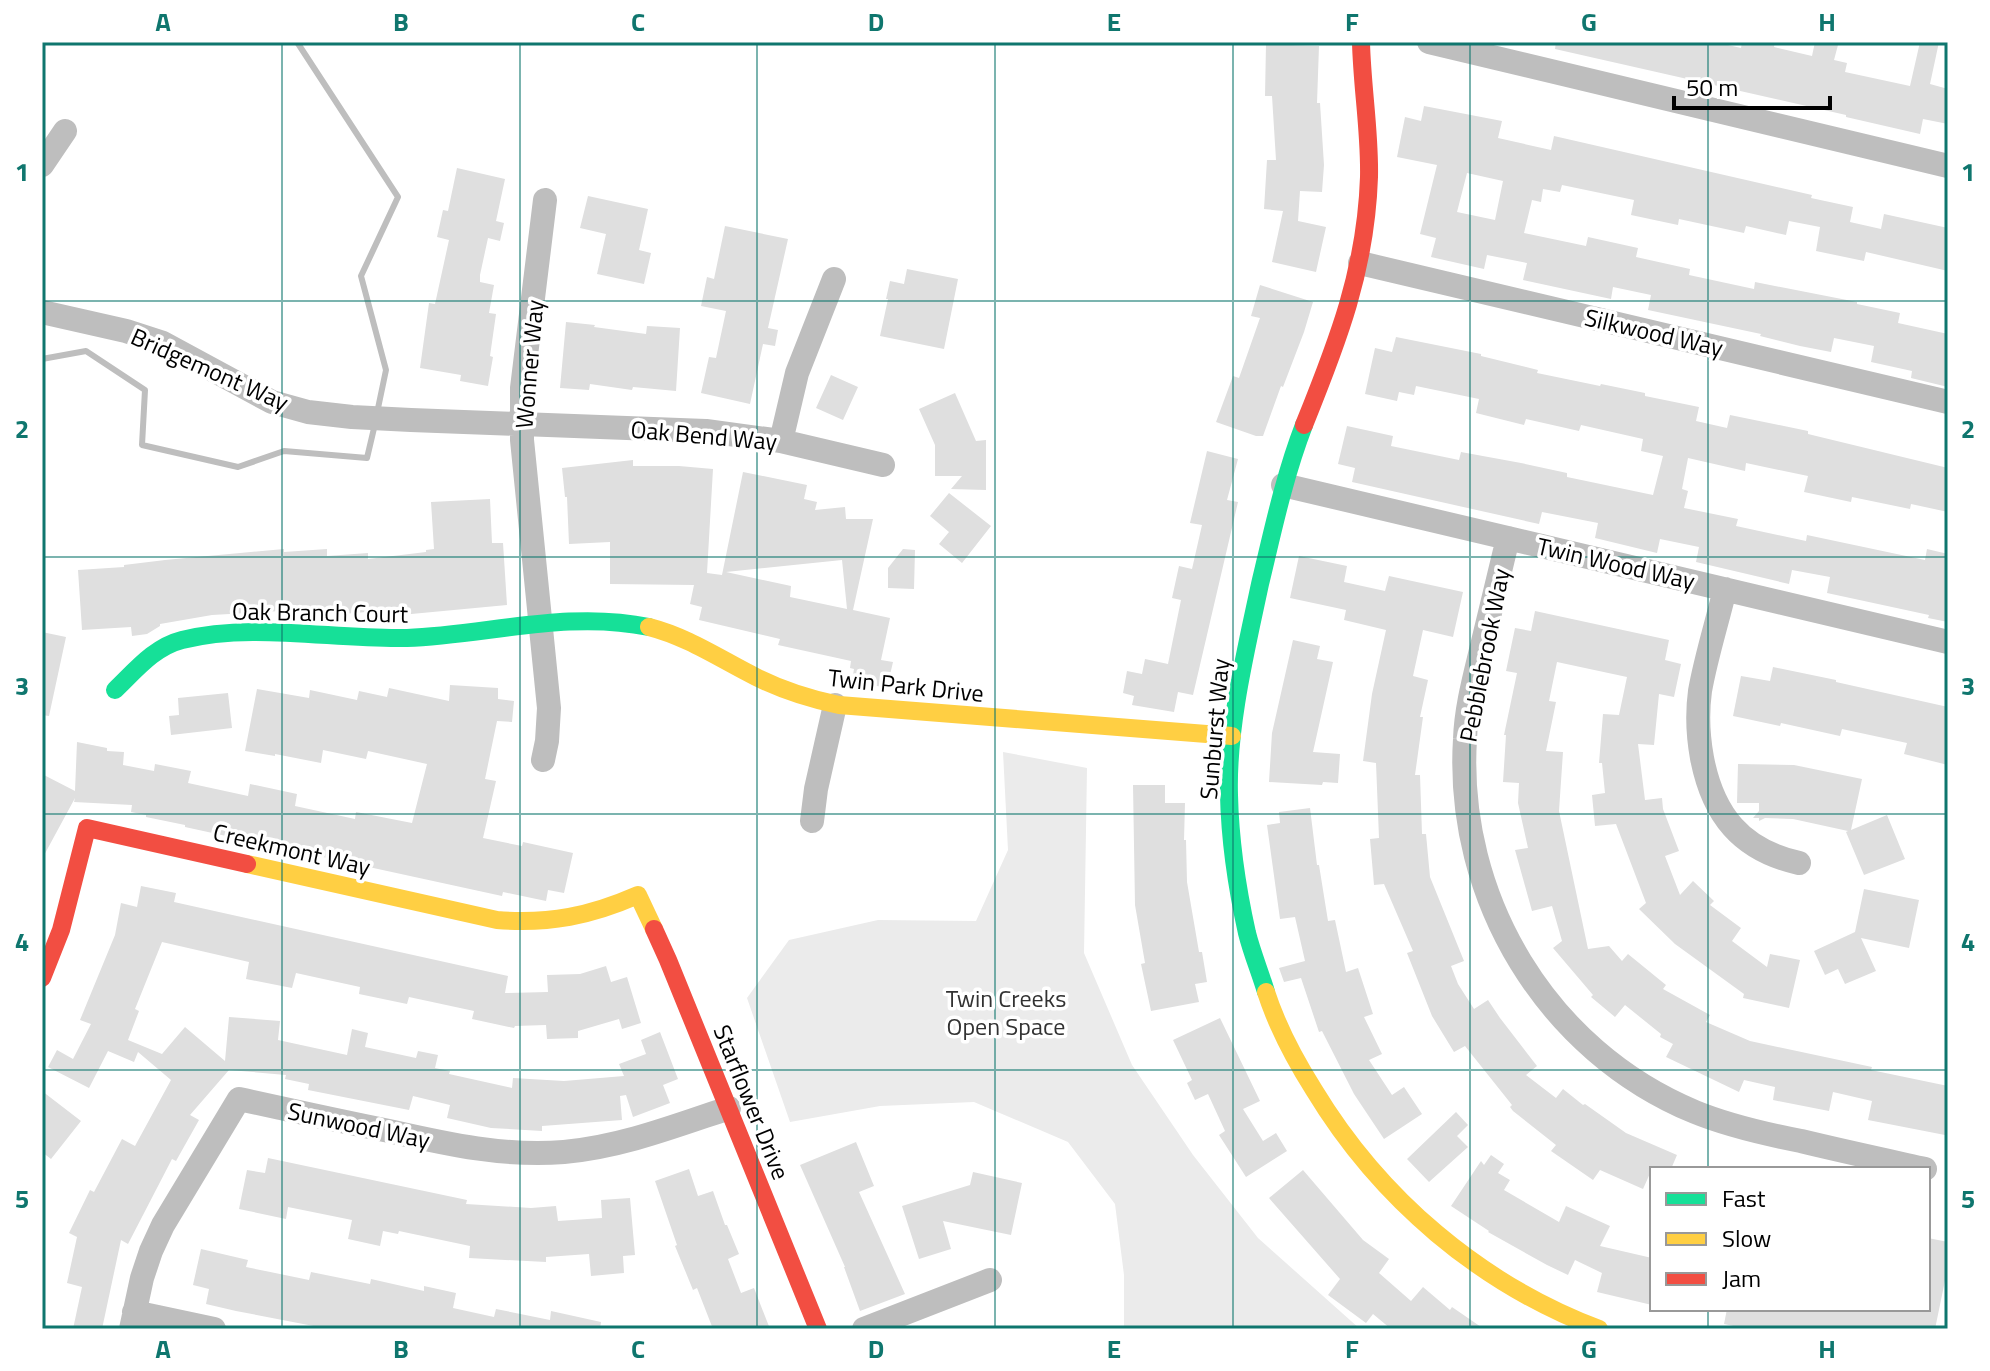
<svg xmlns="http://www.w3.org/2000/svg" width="1990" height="1371" viewBox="0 0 1990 1371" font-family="'Titillium Web',sans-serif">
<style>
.green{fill:#ebebeb}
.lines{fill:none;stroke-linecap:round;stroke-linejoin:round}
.stream{stroke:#bebebe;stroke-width:6}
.building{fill:#dfdfdf;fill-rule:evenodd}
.street{stroke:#bebebe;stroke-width:24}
.fast{stroke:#16e098;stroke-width:18}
.slow{stroke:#ffcf43;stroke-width:18}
.jam{stroke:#f24e42;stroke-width:18}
.grid{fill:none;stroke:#0f766e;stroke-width:2;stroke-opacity:0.55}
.labels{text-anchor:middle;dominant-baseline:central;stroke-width:7;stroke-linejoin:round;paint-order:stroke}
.street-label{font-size:24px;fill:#000;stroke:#fff}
.park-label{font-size:24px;fill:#323232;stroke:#fff}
.neatline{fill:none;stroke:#0f766e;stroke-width:3}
.grid-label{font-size:26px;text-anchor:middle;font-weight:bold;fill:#0f766e}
</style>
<rect width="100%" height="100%" fill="#fff"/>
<path class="green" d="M1003,752L1087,768L1084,953L1132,1065L1193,1155L1258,1238L1360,1329H1124V1275L1115,1204L1068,1142L974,1102L880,1106L790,1122L747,998L789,940L878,920L976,921L1008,850Z"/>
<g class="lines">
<path class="stream" d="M297,42L398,197L361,276L386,370L377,413
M42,359L86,351L145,390L142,445L238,467L284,451L367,458L375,424"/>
</g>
<path class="building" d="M1556,42H1715L1741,48L1742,42H1775L1774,47L1812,56L1815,42H1823L1838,45L1834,60L1847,63L1845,72L1910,86L1920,42H1939L1930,84L1948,89V124L1923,119L1920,134L1846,117V115L1555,49Z
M1266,44L1319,46L1317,103H1320L1324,165L1322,192L1300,191L1298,221L1326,227L1316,272L1272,262L1283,211L1264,209L1267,160H1276L1272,96H1265Z
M1424,106L1502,121L1498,138L1551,150L1554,136L1812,195L1811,198L1853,207L1850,222L1881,229L1884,214L1948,228V271L1866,252L1864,261L1816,251L1820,227L1789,221L1786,235L1746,226L1744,233L1679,219L1678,225L1631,215L1634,200L1562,185L1560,192L1543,189L1541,202L1532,200L1524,233L1586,246L1588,237L1638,248L1636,257L1690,269L1689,275L1754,289L1755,282L1857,302V304L1900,313L1898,323L1948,334V387L1911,378L1912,371L1871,362L1874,346L1834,338L1831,352L1800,346L1760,336L1761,334L1648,310L1651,295L1613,287L1611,299L1523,280L1527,263L1487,255L1484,269L1431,257L1436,238L1420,234L1437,165L1397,157L1405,117L1421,121ZM1467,173L1503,181L1495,220L1457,212Z
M457,168L505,179L496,221L504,223L500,241L488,238L480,275V282L494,285L489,313L496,314L490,356L493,357L488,386L460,381L461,375L420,368L429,303L435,304L449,240L437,237L443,210L448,211Z
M588,196L648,209L639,250L651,253L644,284L597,274L606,234L580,228Z
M725,226L788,239L768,328L778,330L775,346L763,344L750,404L701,393L709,357L716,358L726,311L701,306L707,277L714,279Z
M907,269L958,279L944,349L880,336L888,299H886L890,281L904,284Z
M1260,285L1313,302L1304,332L1283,387L1281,386L1263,436H1256L1216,422L1233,376L1239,378L1260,318L1251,316Z
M566,322L595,325L594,327L646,334L647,326L680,328L676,391L633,387L632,390L590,384L589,390L560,388Z
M1396,337L1481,354V356L1538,370L1537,373L1600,386L1601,384L1645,393V396L1699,407L1696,421L1727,428L1730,415L1808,431V434L1948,468V512L1911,504L1910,509L1852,497L1851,502L1804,492L1808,476L1746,463L1745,471L1688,458L1682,489L1688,491L1684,508L1738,519L1736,526L1806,541L1807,535L1925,560L1927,549L1948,554V622L1928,618L1929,615L1827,593L1830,577L1792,570L1789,584L1696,562L1699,547L1660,539L1657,553L1595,538L1598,523L1542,512L1539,524L1352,482L1355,468L1338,464L1347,426L1393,436L1391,446L1459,460L1461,452L1521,463L1567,473V477L1653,495L1663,456L1641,451L1643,439L1581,425L1579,431L1526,419L1524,425L1476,413L1479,399L1416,386L1414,395L1399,392L1397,401L1365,394L1375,348L1392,352Z
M831,375L858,387L843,420L816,408Z
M955,393L976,441L986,440V490L951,489L962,476H935V445L919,409Z
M1207,451L1238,459L1227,500L1238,502L1193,695L1178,692L1174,712L1132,705L1134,696L1123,693L1127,671L1142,674L1145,659L1168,664L1181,600L1172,598L1179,566L1192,569L1202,525L1190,523Z
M633,460V466H679L713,469L707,573L722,575L743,472L807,485L804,499L817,502L815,510L845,507L846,519H873L853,610L890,618L881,660L893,662L887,688L852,681L854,669L850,668L851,661L778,645L780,639L699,620L702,607L690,604L694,585L610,584V542L569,544L567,497H565L562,468ZM842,560L847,609L790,597L791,586L726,572Z
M949,493L991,526L962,563L939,544L949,532L930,516Z
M490,499L492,543H503L507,605L390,616L389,610L343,614V610L298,613V610L212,615L160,624V626L147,634L132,636L131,627L82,630L78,570L124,567V565L165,560L284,549V552L327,549V556L368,553V559L426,552V550L434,549L431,502Z
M903,549L915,550L914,589L888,588V568Z
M1299,556L1347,566L1344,582L1385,591L1389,576L1463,592L1453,637L1423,630L1413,676L1428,680L1420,717H1423L1415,775H1420L1422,834H1426L1430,877L1464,961L1451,966L1458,984L1474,1009L1488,1000L1500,1018L1537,1066L1526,1075L1556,1098L1563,1089L1583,1105L1585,1104L1626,1133L1677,1155L1671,1169H1652L1643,1189L1600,1170L1593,1180L1551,1151L1556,1145L1513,1111L1510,1107L1512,1105L1465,1046L1454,1052L1432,1016L1407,953L1413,951L1384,884L1374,885L1370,839L1379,838L1376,763L1363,761L1372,694L1386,630L1344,620L1346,610L1290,598Z
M1535,611L1669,640L1665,660L1681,664L1674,697L1659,694L1654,745L1638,744L1645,800L1662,798L1663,809L1679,851L1665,856L1680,895L1693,881L1714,901L1710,905L1741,928L1732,941L1767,967L1770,954L1800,960L1789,1008L1743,998L1744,994L1675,944L1639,909L1646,903L1616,824L1595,826L1592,795L1605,793L1602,763H1599L1603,714L1619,715L1627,677L1557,662L1549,701L1556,702L1546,751L1563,752L1559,811L1588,949L1609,946L1622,961L1628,954L1666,985L1663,989L1710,1015L1706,1022L1750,1041L1872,1067L1871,1070L1948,1086V1123L1945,1135L1868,1120L1872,1101L1833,1092L1829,1111L1773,1100L1775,1087L1744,1080L1739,1092L1666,1057L1673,1044L1660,1037L1661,1034L1625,1005L1615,1017L1591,997L1593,995L1553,948L1562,941L1552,906L1532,911L1515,850L1528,848L1518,803L1519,783L1503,782L1506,735H1504L1517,673L1506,671L1515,628L1531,631Z
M42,632L66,637L49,716L42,715Z
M1293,640L1320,646L1317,659L1333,662L1313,752L1340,754L1338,783L1323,782L1322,785L1269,782L1272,733Z
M1773,667L1836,680V682L1948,707V765L1904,754L1907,743L1842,729L1840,736L1781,723L1780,726L1733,716L1741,676L1770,681Z
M450,685L498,688V699L514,701L512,722L497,721L485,779L496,781L483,838L522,846L523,842L573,853L564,893L548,890L546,901L503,892L502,896L185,827V825L146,817V815L131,812L132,805L74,802L75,798L42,859V774L75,791L77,742L107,748V751L124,752L123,765L154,771L155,764L191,771L188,783L248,796L250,784L297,794L295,806L355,819L356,812L412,823L427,764L368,751L366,759L323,750L321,763L275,754V756L245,751L257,689L309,698L310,690L357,700L359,691L387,697L389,688L449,701Z
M228,693L232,728L171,735L169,716L179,715L178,698Z
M1738,764L1794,765L1862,779L1851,830L1887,815L1905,859L1864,875L1846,832L1848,831L1793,819L1765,818L1759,821V818H1753L1759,811V803H1737Z
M1133,785H1165V803H1185L1184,840H1186L1187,882L1199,952H1202L1207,982L1195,984L1199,1002L1151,1011L1141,964L1145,963L1135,905Z
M1310,808L1317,865H1319L1328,921L1335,920L1346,972L1358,968L1373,1014L1364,1017L1382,1054L1369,1060L1392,1095L1404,1087L1422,1114L1384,1139L1354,1094L1322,1031L1319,1032L1301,978L1284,982L1279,968L1305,961L1295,917L1280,919L1267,825L1280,823L1279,812Z
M141,886L176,893L174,902L508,976L505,993L548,992L547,975L580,974L606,966L611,982L627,977L641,1023L622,1029L619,1019L578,1031V1038L547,1039L546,1025L515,1026L514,1028L472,1019L474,1011L409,997L407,1004L359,994L360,987L296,973L292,988L246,979L249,962L162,942L135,1009L139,1011L128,1040L162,1054L185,1027L225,1061L229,1017L280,1021L278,1040L347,1055L352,1029L368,1033L365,1047L416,1058L418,1051L438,1055L435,1068L450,1071L449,1074L512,1088L513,1078L564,1081L624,1076L619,1064L646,1054L641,1040L660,1032L678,1079L663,1085L670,1103L633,1117L626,1095L620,1096L622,1120L542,1126V1131L491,1128L447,1118L450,1105L413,1096L409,1110L308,1090L309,1084L285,1079L286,1075L229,1070L190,1115L199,1120L176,1161L172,1159L128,1244L121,1240L102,1329H73L82,1287L67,1283L77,1237L69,1233L90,1190L94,1192L122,1139L135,1146L171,1080L138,1052L134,1062L108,1051L89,1088L48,1067L57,1050L73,1059L91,1024L80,1020L115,935L121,903L137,907Z
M1864,889L1919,900L1909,948L1861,938L1876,971L1845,984L1838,969L1825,975L1814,951L1855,932Z
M1220,1018L1260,1101L1243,1109L1263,1141L1276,1133L1287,1151L1246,1177L1219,1135L1225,1131L1208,1094L1195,1100L1187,1083L1192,1080L1173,1040Z
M42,1091L81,1121L51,1159L42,1152Z
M1456,1112L1468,1125L1457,1136L1468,1147L1429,1182L1407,1159Z
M856,1142L874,1186L859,1192L905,1294L860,1311L844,1267H845L800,1165Z
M1491,1155L1504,1164L1498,1173L1510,1180L1504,1190L1559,1222L1566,1206L1610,1226L1600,1246L1652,1258V1305L1597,1292L1602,1273L1575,1260L1568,1275L1547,1265L1488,1232L1489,1231L1451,1206L1481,1161L1484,1165Z
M268,1158L467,1200L466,1204L531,1208L556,1206L558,1221L602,1218L601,1200L630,1198L635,1255L623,1256L624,1273L591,1276L589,1254L546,1257V1262L469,1258L470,1246L399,1231L398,1234L383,1231L380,1246L348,1239L352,1220L288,1207L286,1219L239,1209L247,1170L265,1173Z
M689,1169L698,1196L713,1191L725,1225H727L739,1254L728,1259L741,1293L754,1288L770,1329H713L697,1288L693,1290L675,1246L677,1245L655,1181Z
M1303,1170L1363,1240L1389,1259L1379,1273L1411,1301L1423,1287L1450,1310L1452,1307L1484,1329H1391L1373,1314L1366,1323L1328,1295L1340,1279L1269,1198Z
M973,1172L1022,1183L1011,1235L943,1221L951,1249L919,1259L902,1206L970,1185Z
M1928,1238L1948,1242V1266L1935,1329H1748L1724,1324L1727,1309H1870L1887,1312V1309H1928Z
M201,1249L248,1260L246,1267L309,1280L311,1272L370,1284L371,1279L424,1291V1286L456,1293L453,1308L494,1317L496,1309L550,1320L551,1311L601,1322L600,1329H329L236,1311L206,1304L209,1289L193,1285Z"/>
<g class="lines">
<path class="street" d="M1429,42L1948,166
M42,165L65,131
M1360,263L1948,402
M42,312L126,331L163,343L272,402L308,412L352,417L411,420L706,431L781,441L883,465
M781,441L797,373L834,279
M1283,485L1948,642
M1508,538C1499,575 1490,613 1481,650C1474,679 1466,709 1465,739C1455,898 1547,1051 1695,1112C1729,1126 1765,1134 1801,1141C1842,1151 1884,1160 1925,1169
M1725,589C1717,623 1706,657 1700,691C1697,713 1698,736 1702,758C1713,815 1741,850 1799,863
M543,760L547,741L549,708L522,440V388L545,200
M812,821L816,789L835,705
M134,1312L214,1329
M131,1329L142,1278L151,1251L163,1225L239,1099C289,1110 339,1121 389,1131C447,1144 504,1157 564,1152C621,1147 675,1126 729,1108
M864,1329L990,1280"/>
<path class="fast" d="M115,690C135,671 154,647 182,640C252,622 335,640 407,638C487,635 568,610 649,627
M1266,992C1260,972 1252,953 1247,933C1237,888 1230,841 1229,795C1227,727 1246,650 1260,584C1273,530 1284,477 1304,425"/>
<path class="slow" d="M649,627C688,637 720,659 756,677C782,690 810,699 839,705L1232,736
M247,864L497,920C550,924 590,916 638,895L654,929
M1266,992C1277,1026 1295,1060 1314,1090C1380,1199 1480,1284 1599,1329"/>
<path class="jam" d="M1304,425C1338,341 1366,269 1369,177C1370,132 1362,87 1361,42
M654,929L668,960L818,1329
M42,978L61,930L87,828L247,864"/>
</g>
<path class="grid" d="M282,42V1329M520,42V1329M757,42V1329M995,42V1329M1233,42V1329M1470,42V1329M1708,42V1169M42,301H1948M42,557H1948M42,814H1948M42,1070H1948M1708,1309V1329"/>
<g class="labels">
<g class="street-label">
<text transform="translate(1654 332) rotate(13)">Silkwood Way</text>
<text transform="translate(529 364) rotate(-85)">Wonner Way</text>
<text transform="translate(210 369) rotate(24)">Bridgemont Way</text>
<text transform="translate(704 435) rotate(5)">Oak Bend Way</text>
<text transform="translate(1616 563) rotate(13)">Twin Wood Way</text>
<text transform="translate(320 612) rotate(1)">Oak Branch Court</text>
<text transform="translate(1484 655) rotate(-79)">Pebblebrook Way</text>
<text transform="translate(906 685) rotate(6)">Twin Park Drive</text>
<text transform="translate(1214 729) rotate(-85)">Sunburst Way</text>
<text transform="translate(292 849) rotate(13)">Creekmont Way</text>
<text transform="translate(752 1102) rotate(68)">Starflower Drive</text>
<text transform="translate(359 1125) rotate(12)">Sunwood Way</text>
</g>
<g class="park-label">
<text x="1006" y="998">Twin Creeks<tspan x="1006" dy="28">Open Space</tspan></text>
</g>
</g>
<rect width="1990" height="1371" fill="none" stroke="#ffffff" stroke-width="88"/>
<rect x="1650" y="1167" width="280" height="144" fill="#ffffff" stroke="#999999" stroke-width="2"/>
<rect x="1666" y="1193" width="40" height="12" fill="#16e098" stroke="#999999" stroke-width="2"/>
<text x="1722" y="1207" font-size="24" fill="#000000">Fast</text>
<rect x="1666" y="1233" width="40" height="12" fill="#ffcf43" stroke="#999999" stroke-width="2"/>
<text x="1722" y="1247" font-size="24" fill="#000000">Slow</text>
<rect x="1666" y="1273" width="40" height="12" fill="#f24e42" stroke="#999999" stroke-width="2"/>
<text x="1722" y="1287" font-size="24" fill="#000000">Jam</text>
<path d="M1674 96v12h156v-12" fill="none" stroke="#000000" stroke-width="4"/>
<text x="1686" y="96" font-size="24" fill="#000000" stroke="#ffffff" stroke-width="6" paint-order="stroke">50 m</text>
<rect x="44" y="44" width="1902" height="1283" class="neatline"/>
<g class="grid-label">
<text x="163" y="31">A</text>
<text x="401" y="31">B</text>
<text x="638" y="31">C</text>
<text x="876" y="31">D</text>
<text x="1114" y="31">E</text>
<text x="1352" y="31">F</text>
<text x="1589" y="31">G</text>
<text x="1827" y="31">H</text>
<text x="22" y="181">1</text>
<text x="1968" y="181">1</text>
<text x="22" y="438">2</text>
<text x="1968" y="438">2</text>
<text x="22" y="695">3</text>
<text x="1968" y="695">3</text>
<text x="22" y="951">4</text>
<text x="1968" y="951">4</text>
<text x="22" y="1208">5</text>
<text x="1968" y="1208">5</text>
<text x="163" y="1358">A</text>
<text x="401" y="1358">B</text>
<text x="638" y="1358">C</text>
<text x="876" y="1358">D</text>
<text x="1114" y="1358">E</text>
<text x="1352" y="1358">F</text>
<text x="1589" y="1358">G</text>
<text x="1827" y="1358">H</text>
</g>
</svg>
